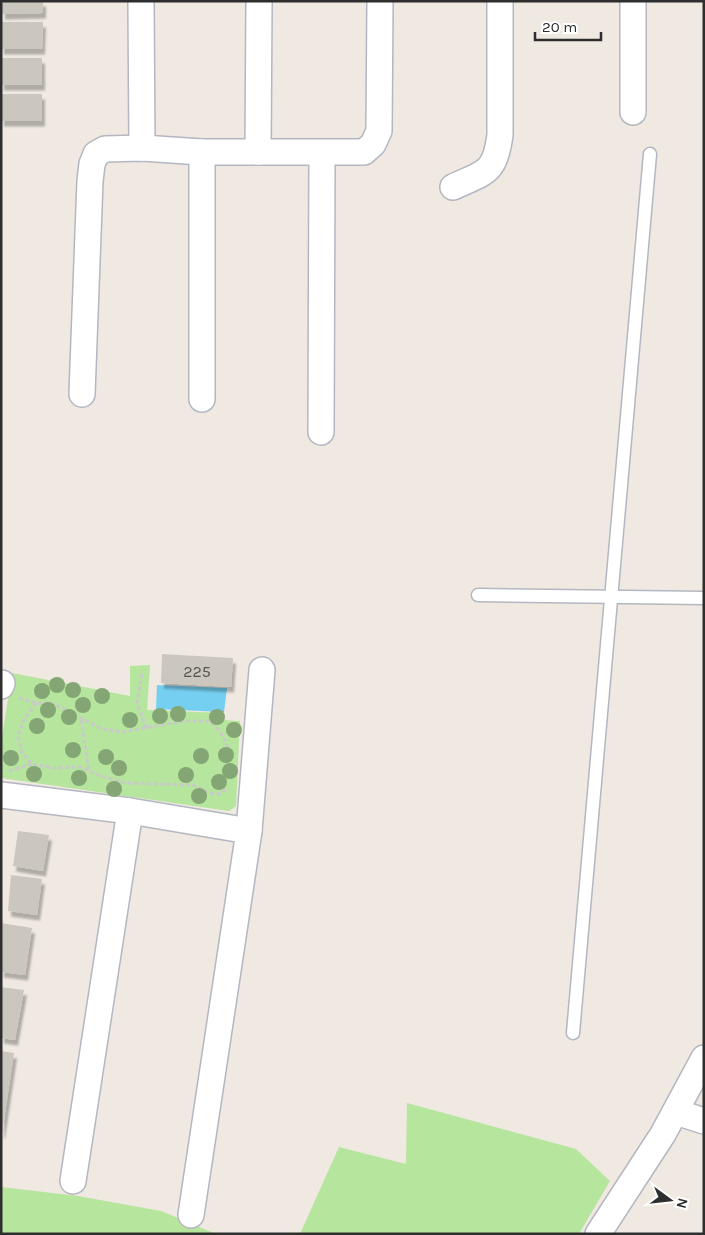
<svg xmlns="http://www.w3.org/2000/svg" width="705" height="1235" viewBox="0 0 705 1235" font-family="Karla,sans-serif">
	<defs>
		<filter id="shadow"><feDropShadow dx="3" dy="5.5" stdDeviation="1" flood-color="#0004"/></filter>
	</defs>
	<rect width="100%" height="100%" fill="#efe9e1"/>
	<!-- green -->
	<g fill="#b6e59e">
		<polygon points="150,665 147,710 223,713 222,720 240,721 236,806 229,811 1,778 1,744 12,673 130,696 130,666"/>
		<polygon points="407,1103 576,1149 610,1181 579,1234 300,1234 339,1147 406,1164"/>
		<polygon points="1,1187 78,1196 161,1211 216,1234 1,1234"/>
	</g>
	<!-- water -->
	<polygon fill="#75cff0" points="157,685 227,688 224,712 156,709"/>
	<!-- building -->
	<g fill="#cbc7bf" filter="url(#shadow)">
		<polygon points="2,1 43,1 43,13 2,14"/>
		<polygon points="1,22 43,22 42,49 1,49"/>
		<rect x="1" y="58" width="41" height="27"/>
		<rect x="1" y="94" width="41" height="27"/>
		<polygon points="162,654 233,658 231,687 161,683"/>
		<polygon points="18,831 49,835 43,871 13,866"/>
		<polygon points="11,875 42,879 37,915 8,911"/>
		<polygon points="1,923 32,928 25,975 1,972"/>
		<polygon points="1,987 24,990 15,1040 1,1038"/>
		<polygon points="1,1051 14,1053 2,1133 1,1133"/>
	</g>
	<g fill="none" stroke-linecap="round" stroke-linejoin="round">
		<!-- lane casing -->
		<g stroke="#b4b7c1" stroke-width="15">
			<g id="lane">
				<polyline points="478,595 704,598"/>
				<polyline points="573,1033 650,154"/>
			</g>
		</g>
		<!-- street casing -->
		<g stroke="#b4b7c1" stroke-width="28">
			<g id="street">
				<polyline points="141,1 142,148"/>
				<polyline points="633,112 633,1"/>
				<polyline points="202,152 202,399"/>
				<polyline points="258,152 259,1"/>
				<path d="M453 187C485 172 495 174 500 135V1"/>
				<polyline points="82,394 90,181 92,164 96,154 105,149 142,148 202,152 364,152 373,144 379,131 380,1"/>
				<polyline points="321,432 322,153"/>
				<polyline points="1,686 2,683"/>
				<polyline points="1,795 130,811 249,831"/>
				<polyline points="676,1112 704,1121"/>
				<polyline points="73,1181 130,811"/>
				<polyline points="191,1215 249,831 262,670"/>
				<polyline points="598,1234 663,1134 704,1058"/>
			</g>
		</g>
		<!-- path -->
		<g stroke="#c9c9c9" stroke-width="3" stroke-dasharray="4 2.5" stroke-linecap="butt">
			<polyline points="142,674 137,703 147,729"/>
			<path d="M19 698 36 703H52L102 729 122 732 184 721H210C221 731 228 743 230 757"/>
			<polyline points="36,703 23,721 18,736 22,753 32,764 54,768 80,767 98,775 126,783 193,785 210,793 220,794 228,788"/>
			<polyline points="81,720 89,771"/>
			<polyline points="9,771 32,764"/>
		</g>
		<!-- lane -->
		<use href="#lane" stroke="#fff" stroke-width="12"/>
		<!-- street -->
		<use href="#street" stroke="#fff" stroke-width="25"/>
	</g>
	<!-- trees -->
	<g fill="#84a574">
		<circle cx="57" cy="685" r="8"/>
		<circle cx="73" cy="690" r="8"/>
		<circle cx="42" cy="691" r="8"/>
		<circle cx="102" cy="696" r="8"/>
		<circle cx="83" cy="705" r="8"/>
		<circle cx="48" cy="710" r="8"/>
		<circle cx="178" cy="714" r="8"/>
		<circle cx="160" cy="716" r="8"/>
		<circle cx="69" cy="717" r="8"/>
		<circle cx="217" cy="717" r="8"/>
		<circle cx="130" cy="720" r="8"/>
		<circle cx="37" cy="726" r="8"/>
		<circle cx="234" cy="730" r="8"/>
		<circle cx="73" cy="750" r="8"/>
		<circle cx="226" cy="755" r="8"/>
		<circle cx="201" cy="756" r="8"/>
		<circle cx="106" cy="757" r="8"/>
		<circle cx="11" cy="758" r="8"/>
		<circle cx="119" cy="768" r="8"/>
		<circle cx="230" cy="771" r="8"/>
		<circle cx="34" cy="774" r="8"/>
		<circle cx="186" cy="775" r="8"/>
		<circle cx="79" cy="778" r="8"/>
		<circle cx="219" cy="782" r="8"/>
		<circle cx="114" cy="789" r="8"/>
		<circle cx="199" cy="796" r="8"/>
	</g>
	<g text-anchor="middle" stroke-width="4" stroke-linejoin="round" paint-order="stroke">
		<!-- number labels -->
		<g font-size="16" fill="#555452">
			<text x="197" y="677">225</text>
		</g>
	</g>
	<!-- border -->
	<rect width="705" height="1235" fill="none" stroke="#2e2e2e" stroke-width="5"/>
	<!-- north arrow -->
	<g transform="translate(670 1200) rotate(105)" stroke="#ffffff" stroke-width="4" paint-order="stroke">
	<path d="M0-4L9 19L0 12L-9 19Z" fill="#2e2e2e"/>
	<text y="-8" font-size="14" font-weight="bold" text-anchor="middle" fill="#2e2e2e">N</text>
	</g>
	<!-- scale -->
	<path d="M535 32v8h66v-8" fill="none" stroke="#2e2e2e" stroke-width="2.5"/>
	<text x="542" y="32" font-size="15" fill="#2e2e2e" stroke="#ffffff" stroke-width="4" paint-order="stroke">20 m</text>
</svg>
